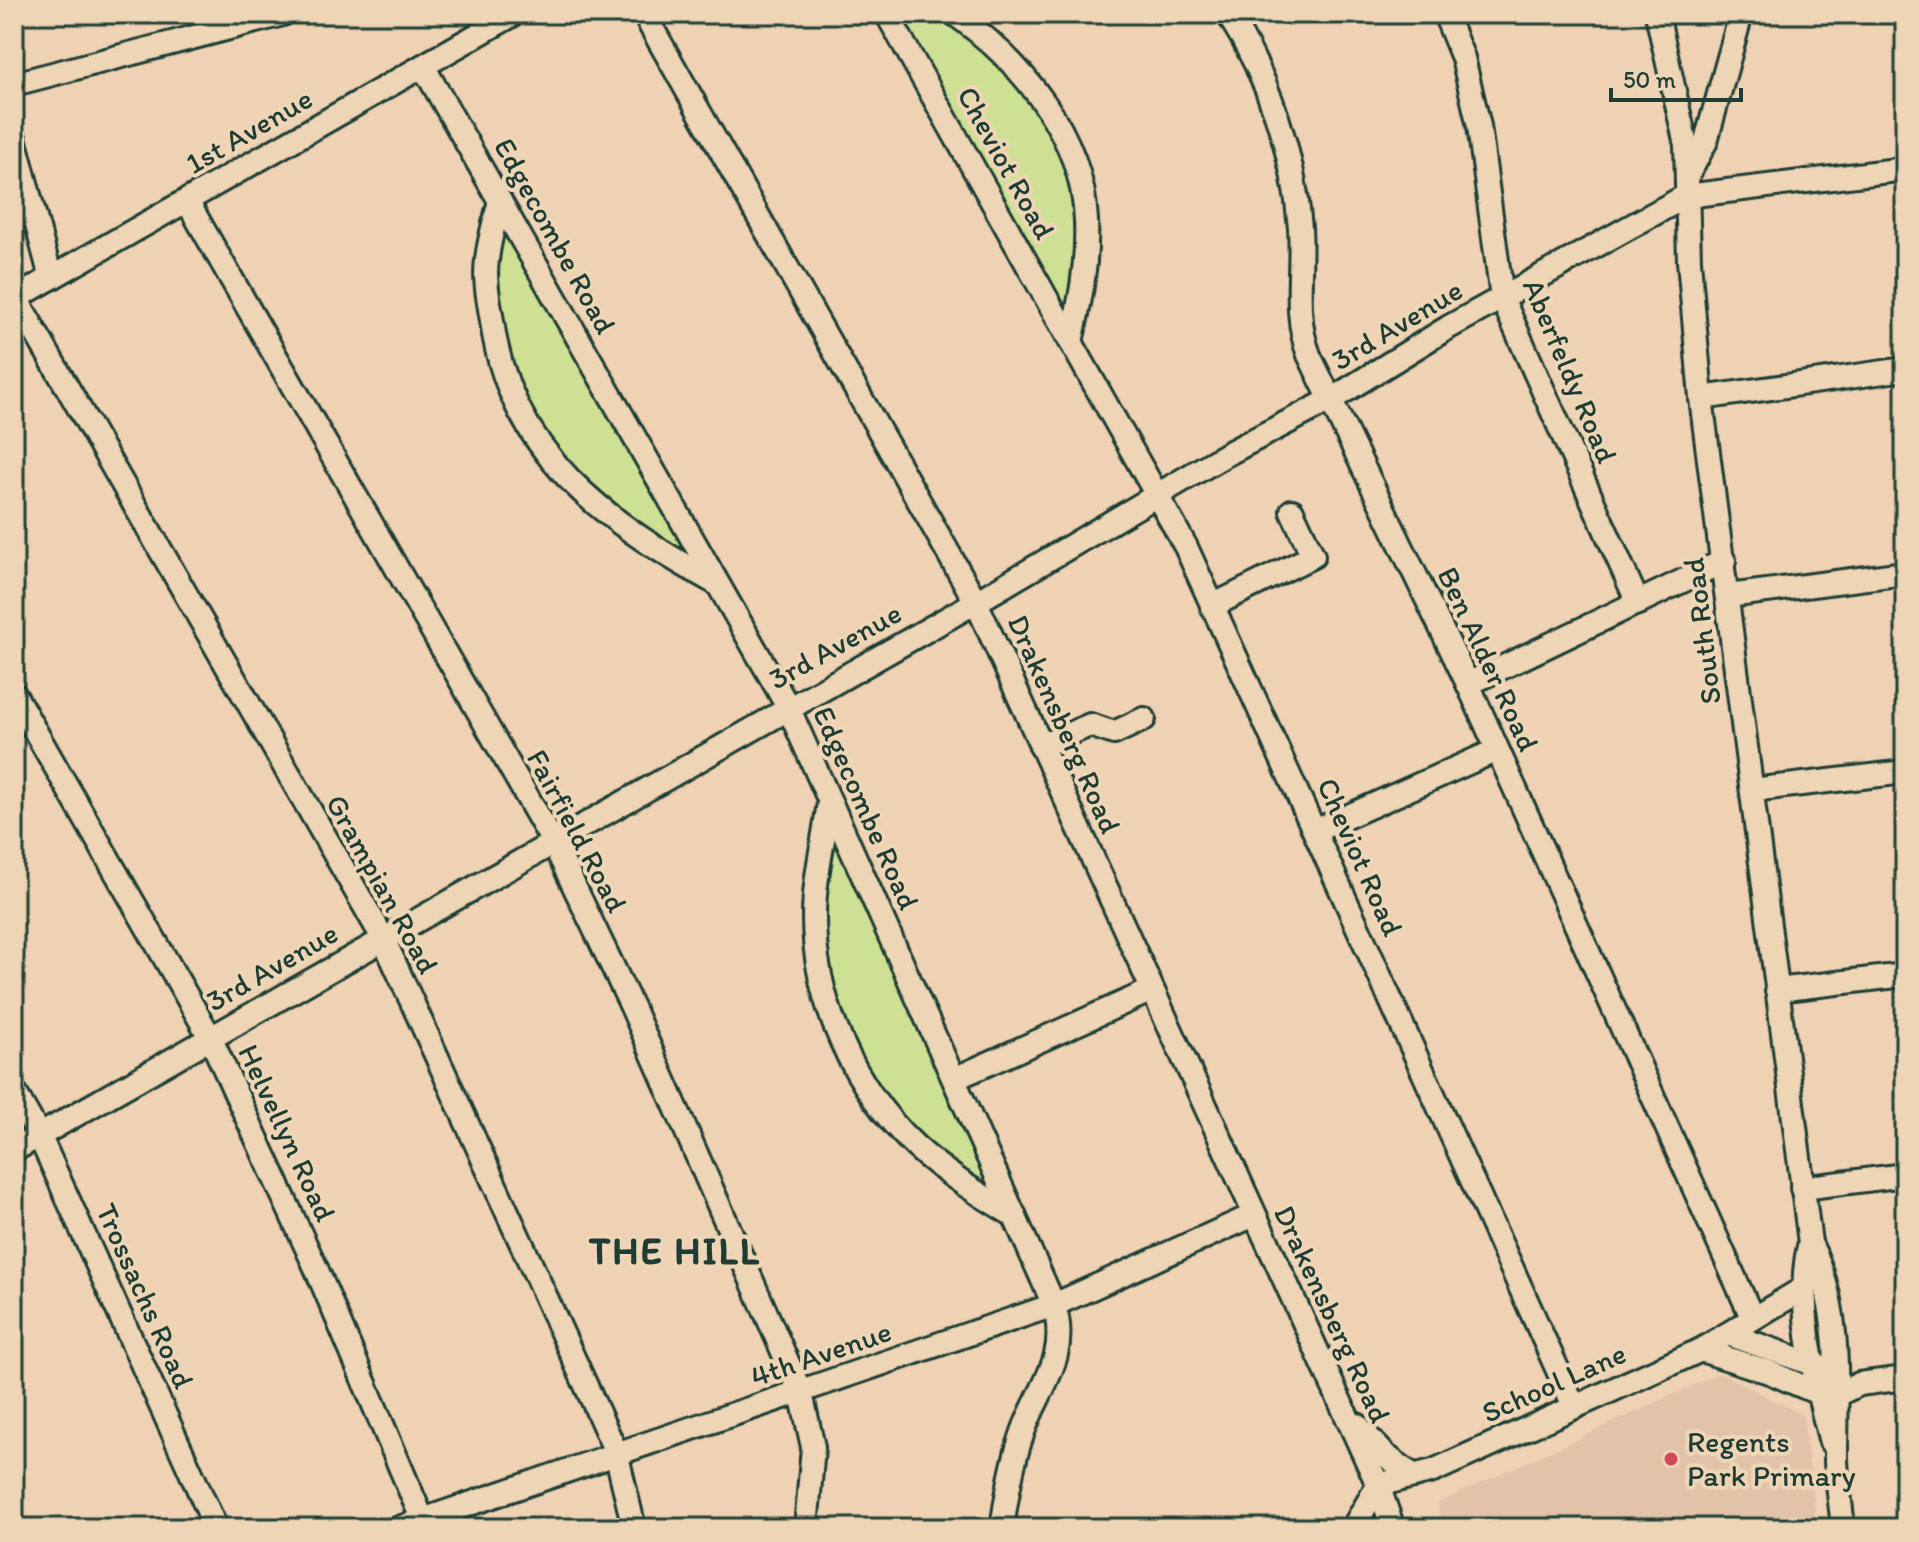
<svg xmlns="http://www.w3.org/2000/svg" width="1919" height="1542" viewBox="0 0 1919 1542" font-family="Itim,sans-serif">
	<rect width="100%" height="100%" fill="#efd1b3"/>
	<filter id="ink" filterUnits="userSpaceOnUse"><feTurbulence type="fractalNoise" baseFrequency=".0125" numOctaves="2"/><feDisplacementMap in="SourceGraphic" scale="16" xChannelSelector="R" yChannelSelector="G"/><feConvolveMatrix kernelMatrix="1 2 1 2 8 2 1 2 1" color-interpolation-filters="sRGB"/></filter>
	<g filter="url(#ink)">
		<!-- built -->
		<polygon fill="#e2c2a9" points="1720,1373 1803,1415 1817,1528 1441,1528 1438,1503"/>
		<!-- green -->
		<g fill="#cee094" stroke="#768e64" stroke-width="2">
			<polygon points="895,14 937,14 963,27 1040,99 1082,196 1070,323"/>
			<polygon points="503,226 694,554 677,553 648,536 551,449 526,407 503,344 493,268"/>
			<polygon points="835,842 994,1187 978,1184 951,1165 893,1111 842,1024 824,960 821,883"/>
		</g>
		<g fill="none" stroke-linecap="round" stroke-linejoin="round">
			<!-- minor casing -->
			<g stroke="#1f3d34" stroke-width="28">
				<g id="minor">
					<polyline points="644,14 976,602 1378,1485 1393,1528"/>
					<polyline points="887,14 1186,547 1574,1406"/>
					<path d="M955 14C1021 62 1082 133 1086 220 1088 262 1080 302 1071 342"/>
					<path d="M1228 14C1268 76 1294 154 1300 228 1303 272 1293 313 1309 355L1468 684 1752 1317"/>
					<polyline points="1445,14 1463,58 1479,126 1502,298 1638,603"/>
					<path d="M1657 14 1686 145 1689 261 1701 398 1810 1243C1843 1309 1836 1389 1836 1461 1837 1483 1841 1506 1843 1528"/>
					<path d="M423 66 788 707 1054 1305C1070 1357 1040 1385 1023 1432 1012 1463 1007 1495 1002 1528"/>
					<polyline points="14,84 283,14"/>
					<polyline points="14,138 51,278"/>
					<polyline points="1688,175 1706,141 1741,14"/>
					<polyline points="187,201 553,842 632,1007 801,1393 813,1447 806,1528"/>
					<path d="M500 201C495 220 489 240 487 260 484 280 489 302 492 321 509 454 607 523 716 583"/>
					<polyline points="16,298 383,938 616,1452 634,1528"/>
					<polyline points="14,299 514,14"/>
					<polyline points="1701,398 1905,369"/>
					<polyline points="1728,596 1905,573"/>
					<polyline points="1212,606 1313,556 1292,511"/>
					<polyline points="1468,684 1724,561"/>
					<polyline points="14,694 210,1037 316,1268 426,1528"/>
					<polyline points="1041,746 1090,725 1114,733 1144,719"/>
					<polyline points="1752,790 1905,772"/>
					<path d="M829 802C824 840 814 879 814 917 814 1002 854 1088 915 1146 944 1173 982 1196 1015 1216"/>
					<polyline points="1317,830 1497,750"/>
					<polyline points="1777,990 1905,975"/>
					<polyline points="954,1079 1152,990"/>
					<polyline points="14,1091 39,1135 216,1528"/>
					<polyline points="14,1150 976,602 1225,455 1332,399 1449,327 1686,196 1905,169"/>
					<polyline points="1802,1188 1905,1175"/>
					<path d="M1810 1243C1794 1297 1816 1388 1831 1442"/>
					<polyline points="1728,1334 1826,1369"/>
					<polyline points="1701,1350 1769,1372 1818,1393 1839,1394 1859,1384 1905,1378"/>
					<polyline points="1357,1425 1385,1455 1414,1476"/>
					<polyline points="1378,1485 1433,1471 1701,1350 1804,1288"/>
					<polyline points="399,1528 1054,1305 1254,1215"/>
					<polyline points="1353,1528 1378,1485"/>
				</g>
			</g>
			<!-- minor -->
			<use href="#minor" stroke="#edd5b5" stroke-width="22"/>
		</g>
	</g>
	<!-- markers -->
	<circle fill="#d1495b" stroke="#edd5b5" stroke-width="3" cx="1671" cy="1459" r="8"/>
	<g text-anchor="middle" stroke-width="8" stroke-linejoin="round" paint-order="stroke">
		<!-- street labels -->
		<g font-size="30" fill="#1f3d34" stroke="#edd5b5">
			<text transform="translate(249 131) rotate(-30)" y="10">1st Avenue</text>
			<text transform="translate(1006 163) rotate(61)" y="10">Cheviot Road</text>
			<text transform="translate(555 236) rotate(61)" y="10">Edgecombe Road</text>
			<text transform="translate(1397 325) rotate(-31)" y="10">3rd Avenue</text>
			<text transform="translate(1570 371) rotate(67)" y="10">Aberfeldy Road</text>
			<text transform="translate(1702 631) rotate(-97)" y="10">South Road</text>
			<text transform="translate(835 646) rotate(-29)" y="10">3rd Avenue</text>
			<text transform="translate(1488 659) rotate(65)" y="10">Ben Alder Road</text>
			<text transform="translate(1064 724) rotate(66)" y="10">Drakensberg Road</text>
			<text transform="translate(866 808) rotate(66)" y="10">Edgecombe Road</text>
			<text transform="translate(577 831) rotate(62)" y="10">Fairfield Road</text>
			<text transform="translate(1360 857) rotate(66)" y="10">Cheviot Road</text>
			<text transform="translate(382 884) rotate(61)" y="10">Grampian Road</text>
			<text transform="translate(272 967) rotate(-30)" y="10">3rd Avenue</text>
			<text transform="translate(287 1133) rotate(65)" y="10">Helvellyn Road</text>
			<text transform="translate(145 1296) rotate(66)" y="10">Trossachs Road</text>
			<text transform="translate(1332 1314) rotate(65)" y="10">Drakensberg Road</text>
			<text transform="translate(821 1354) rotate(-19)" y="10">4th Avenue</text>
			<text transform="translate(1554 1383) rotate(-24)" y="10">School Lane</text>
		</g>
		<!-- poi labels -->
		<g font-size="30" fill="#1f3d34" stroke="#edd5b5" text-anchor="start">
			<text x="1687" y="1452">Regents<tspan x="1687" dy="34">Park Primary</tspan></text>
		</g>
		<!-- district labels -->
		<g font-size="38" font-weight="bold" letter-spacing="2" fill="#1f3d34" stroke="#edd5b5">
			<text x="675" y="1264">THE HILL</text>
		</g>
	</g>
	<!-- margin -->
	<rect width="1919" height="1542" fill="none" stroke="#edd5b5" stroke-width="48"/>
	<rect x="24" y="24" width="1871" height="1494" fill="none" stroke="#1f3d34" stroke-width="3" filter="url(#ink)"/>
	<!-- scale -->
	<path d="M1611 88v12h130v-12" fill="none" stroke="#1f3d34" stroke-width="4"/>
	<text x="1623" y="88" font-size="24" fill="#1f3d34" stroke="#edd5b5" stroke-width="6" paint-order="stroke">50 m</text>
</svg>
